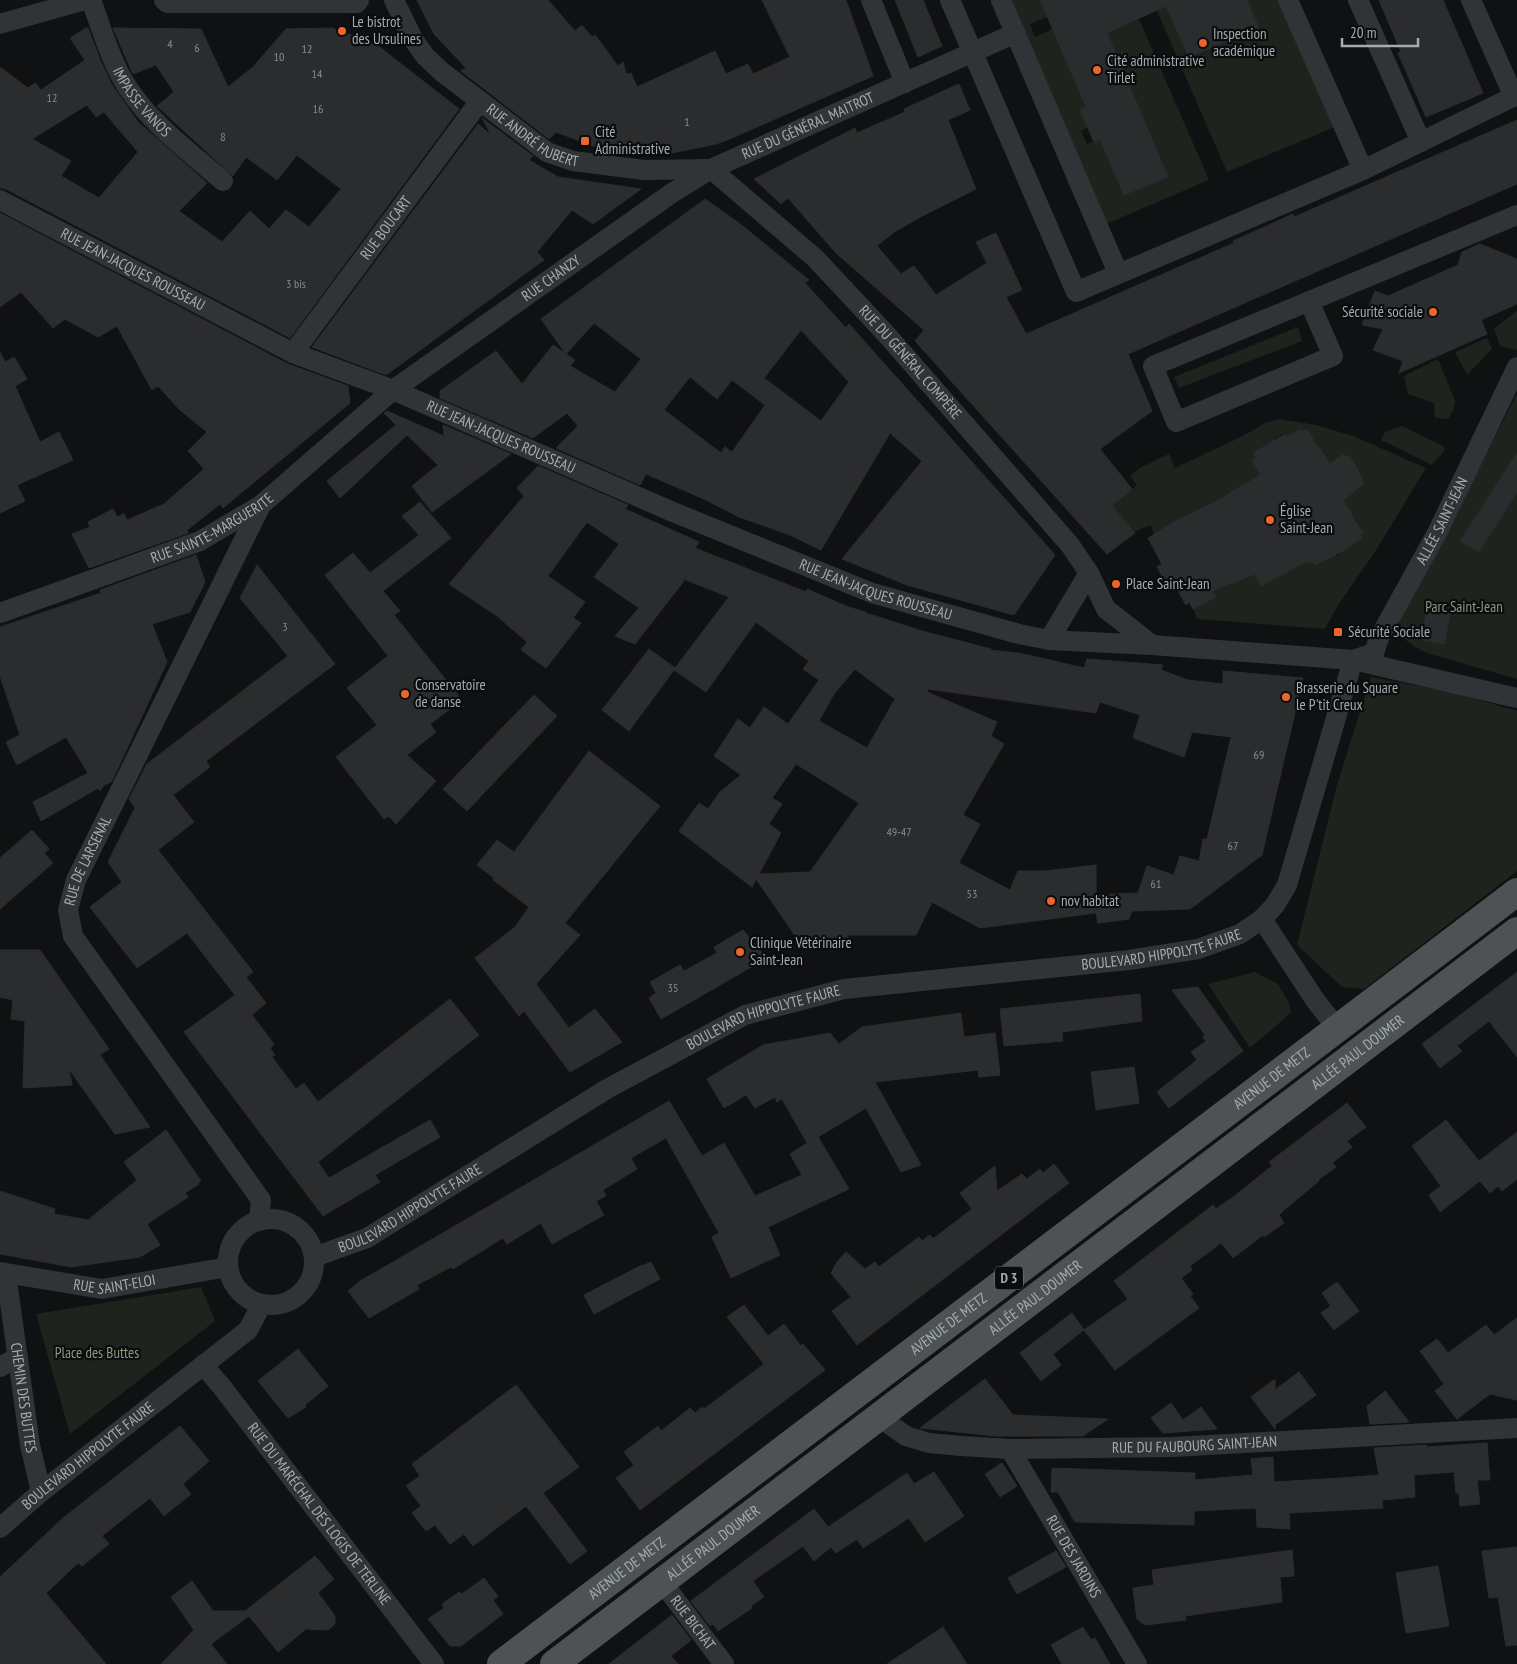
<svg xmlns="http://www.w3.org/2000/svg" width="1517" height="1664" viewBox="0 0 1517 1664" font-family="'PT Sans Narrow',sans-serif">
	<rect width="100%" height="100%" fill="#101112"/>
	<!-- green -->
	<g fill="#1e241d">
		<polygon points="1009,0 1040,0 1047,17 1030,24 1035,37 1053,29 1086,107 1080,110 1088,127 1081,131 1087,144 1100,139 1125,195 1168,177 1107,33 1139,19 1209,180 1106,224"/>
		<polygon points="1247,0 1288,0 1342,124 1227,172 1157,11 1166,6 1189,57 1259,28"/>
		<polygon points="1517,311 1517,350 1500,346 1494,328"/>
		<polygon points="1298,327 1302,341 1179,388 1174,377"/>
		<polygon points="1487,338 1492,349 1467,375 1455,352"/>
		<polygon points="1438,359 1455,401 1453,411 1448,419 1435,418 1434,403 1408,394 1404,376"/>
		<polygon points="1517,394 1517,679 1427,653 1415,647 1402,637 1399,621"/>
		<polygon points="1279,419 1316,425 1353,436 1426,468 1375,552 1338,605 1325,629 1197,619 1193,609 1215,597 1211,590 1230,584 1253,571 1261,586 1307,561 1308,564 1312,562 1315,565 1333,550 1337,556 1341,553 1338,547 1362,538 1360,535 1363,533 1348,515 1352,513 1337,496 1359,487 1361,485 1360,483 1364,482 1362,479 1359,481 1350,458 1349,456 1346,457 1323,470 1319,447 1312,451 1307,429 1301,432 1299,429 1297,430 1299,433 1288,439 1284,433 1274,439 1276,442 1253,453 1256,458 1252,460 1267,476 1227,494 1228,498 1218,504 1216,501 1214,502 1215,505 1203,508 1154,535 1151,525 1134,532 1112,506 1137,485 1130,476 1140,468 1169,454 1175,468 1243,436 1265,423"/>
		<polygon points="1402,426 1443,446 1445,450 1432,465 1381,440 1385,432"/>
		<polygon points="1371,677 1455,693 1517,711 1517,871 1364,989 1342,987 1297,945 1337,785"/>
		<polygon points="1255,972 1278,984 1289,1003 1291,1012 1276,1026 1250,1048 1208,984"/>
		<polygon points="201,1287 215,1321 70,1434 36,1314"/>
	</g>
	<!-- building -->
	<g fill="#2b2c2e" stroke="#2a2c2e" fill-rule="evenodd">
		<polygon points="417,0 548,0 575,31 582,25 592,37 595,35 618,66 623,62 626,74 631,73 637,87 715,51 726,74 748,64 753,74 790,57 762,0 846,0 873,76 732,138 716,144 672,153 642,149 643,152 628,150 630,156 617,155 556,132 549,139 461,71 466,68 434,34"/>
		<polygon points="895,0 923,0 942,46 918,57"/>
		<polygon points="1040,0 1247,0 1259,28 1189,57 1166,6 1107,33 1168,177 1124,195 1100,139 1094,142 1080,110 1086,107"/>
		<polygon points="1379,0 1443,0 1483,93 1426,117 1398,53 1401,52"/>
		<path d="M86 28H88L101 62 112 85 138 122 207 183 179 211 222 242 250 211 269 229 286 210 309 227 341 189 297 155 277 180 246 157 233 176 157 106 174 92 156 65 133 74 113 28 201 29 228 87 253 67 286 29 332 28 377 45 459 109 290 338 6 189 0 188V67L28 88 35 83 41 90 85 60 70 38ZM87 105 96 117 104 112 138 152 99 198 61 176 71 161 32 139Z"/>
		<polygon points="959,84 970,110 948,120 976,189 926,214 894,232 877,246 901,274 914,266 936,295 987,263 976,242 996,233 1022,290 1006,297 1026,334 1234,243 1233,241 1293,214 1294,217 1517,120 1517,184 1128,354 1152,411 1100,449 1132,489 1112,506 1135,533 1107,554 915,341 924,330 836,253 788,198 781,204 754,179 855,128 857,133 905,112 904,109"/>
		<polygon points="482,118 533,156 529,160 558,177 641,189 593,224 572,210 537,252 544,260 386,375 312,347 478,124 491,135"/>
		<path d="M705 199 739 223 809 280 805 283 846 328 849 324 1055 555 1014 615 907 585 842 559 922 461 890 433 821 550 790 535 739 517 704 499 646 474 640 485 556 448 578 426 567 413 533 438 440 398V391L496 351 522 384 553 345 566 354 541 319ZM594 323 641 359 615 392 570 366 575 360 566 354ZM801 330 849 382 821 421 764 378ZM690 377 717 399 732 380 765 405 732 452 725 447 721 453 664 410Z"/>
		<polygon points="0,213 288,364 348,386 350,403 223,508 220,504 187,530 188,533 89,568 72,534 90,527 88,522 113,509 117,517 124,514 127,520 164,504 204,469 188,451 207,432 180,410 158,386 152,390 117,326 98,337 65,319 53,328 21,292 0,307"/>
		<polygon points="1480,244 1517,259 1517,304 1481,320 1487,334 1399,373 1403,361 1373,350 1383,329 1362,325 1375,291 1388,296 1458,265 1462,252"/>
		<polygon points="0,352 5,362 14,357 27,379 15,386 40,442 59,432 73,460 17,485 25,501 0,513"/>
		<polygon points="387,411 444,436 443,425 511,454 432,512 412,486 438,465 407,435 340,498 327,481 396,425 384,413"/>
		<polygon points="1300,429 1301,432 1307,429 1318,448 1319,447 1330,464 1344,454 1346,457 1349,456 1355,464 1364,483 1343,501 1352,513 1350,514 1363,533 1360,535 1362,538 1343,551 1315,565 1312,562 1308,564 1307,561 1261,586 1255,574 1212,591 1216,597 1193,609 1189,602 1186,605 1173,582 1167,585 1157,567 1162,564 1148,538 1176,521 1227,496 1226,495 1261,475 1252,460 1256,458 1253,453 1285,434 1287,437"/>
		<polygon points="1517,453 1517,492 1479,552 1460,541"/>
		<path d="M538 466 628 505 625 509 699 542 695 548 806 592 807 589 848 607 866 612V613L922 631 991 649 990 650 1019 653 1084 668 1087 659 1163 665 1161 670 1188 680 1223 684V671L1303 678 1262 855 1190 909 1132 911 1147 866 1174 875 1180 856 1199 861 1203 839H1207L1231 737 1192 732 1184 757 1133 738 1140 715 1100 702 1096 713 928 689 927 692 997 722 991 736 1004 744 963 815 980 824 959 863 1010 890 1018 871H1045L1096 865V895L1138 893 1129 919 1098 923 1096 913 980 928 932 902 916 935H847L849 942 805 950 756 879 752 887 679 831 699 803 708 809 720 792 741 775 714 756 738 719 750 728 764 707 788 724 819 680 803 669 809 661 756 622 706 692 674 670 629 731 602 710 649 649 675 668 729 597 681 578 684 581 635 644 615 636 639 608 594 577 619 544 587 522 548 576 585 602 573 618 581 623 546 668 521 650 527 642 497 616 449 584 524 496 517 488ZM855 669 895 699 867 748 819 721 834 694ZM796 764 859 803 810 872 759 874 781 833 769 824 782 804 772 798Z"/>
		<polygon points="420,502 451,538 383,591 400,611 394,615 462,700 430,724 436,732 407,755 436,781 396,824 389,816 384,819 336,757 377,725 347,688 388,656 325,575 353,553 370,573 419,535 402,516"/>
		<polygon points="196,555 205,582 190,612 152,624 167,662 112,781 103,786 100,791 98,788 41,821 33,802 88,773 66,737 17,765 6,742 20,735 0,676 0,627 101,593 100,590"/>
		<polygon points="257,565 335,664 206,761 210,767 173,795 194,822 158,850 253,972 246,977 266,1003 252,1015 274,1044 270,1048 275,1055 272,1057 296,1089 304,1083 318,1102 450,999 479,1035 318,1162 329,1178 430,1120 440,1137 375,1175 380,1182 323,1216 184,1032 235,995 187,933 137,968 90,907 122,882 108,862 135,808 129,799 147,764 288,656 240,598"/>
		<polygon points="1427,609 1450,614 1444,644 1422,640"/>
		<polygon points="534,695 557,716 467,811 443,789"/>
		<polygon points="589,751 660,806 565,923 580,935 536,984 569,1028 595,1009 622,1042 570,1072 524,1011 519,1016 475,958 515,927 529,907 493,880 494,878 477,865 497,840 514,852"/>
		<polygon points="32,830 49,849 44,853 53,863 0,909 0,858"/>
		<polygon points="743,930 767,958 661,1019 649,998 656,993 650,982 680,965 684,971 717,953 714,947"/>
		<polygon points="0,950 40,950 109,1049 100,1055 150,1127 115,1134 69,1069 72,1085 23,1088 25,1021 11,1019 13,1000 0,997"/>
		<polygon points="1517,972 1517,1057 1489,1021 1457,1046 1462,1051 1440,1068 1422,1044"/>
		<polygon points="1198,987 1243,1051 1169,1108 1157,1092 1197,1060 1191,1052 1206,1041 1203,1037 1205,1035 1172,990"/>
		<polygon points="1140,994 1142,1021 1062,1032 1063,1041 1004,1046 1000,1009"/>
		<polygon points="961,1013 964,1037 995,1033 1000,1075 979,1077 978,1070 875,1082 921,1165 901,1172 866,1108 818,1137 849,1189 768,1227 780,1255 731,1278 712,1237 719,1233 666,1138 631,1158 637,1169 603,1190 606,1196 596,1201 604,1215 552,1244 541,1223 507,1244 503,1238 453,1269 451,1267 417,1285 419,1289 369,1318 348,1291 360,1281 393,1262 669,1101 702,1156 724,1143 755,1196 802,1175 790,1154 807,1143 782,1099 777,1102 775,1097 755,1108 746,1095 724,1108 707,1079 763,1045 830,1033 839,1044 862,1027"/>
		<polygon points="1134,1067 1139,1103 1096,1110 1091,1072"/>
		<polygon points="1347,1103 1366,1127 1347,1141 1352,1147 1332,1163 1336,1167 1318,1180 1319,1181 1284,1210 1279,1215 1284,1223 1264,1237 1263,1235 1233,1258 1221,1243 1190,1266 1192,1270 1181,1278 1193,1294 1190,1296 1199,1308 1115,1370 1084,1330 1128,1299 1114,1281 1213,1205 1216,1209 1233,1197 1272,1166 1269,1162"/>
		<polygon points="1446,1120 1479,1161 1517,1132 1517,1179 1502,1191 1498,1186 1490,1193 1480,1181 1440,1212 1429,1195 1441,1186 1412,1146"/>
		<polygon points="166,1130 201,1181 198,1183 199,1184 185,1193 188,1197 147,1224 160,1245 140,1257 71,1267 0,1254 0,1191 55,1209 54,1214 88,1220 137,1180 124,1162"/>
		<polygon points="1054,1164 1069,1183 857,1345 832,1311 851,1297 831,1273 837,1262 846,1252 865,1269 875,1262 879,1267 919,1237 922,1241 930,1235 933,1239 972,1209 960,1193 995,1166 997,1191 1022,1174 1027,1179 1040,1169 1043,1173"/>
		<polygon points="651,1262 660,1279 594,1314 584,1295 642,1265 642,1266"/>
		<polygon points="1337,1282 1359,1311 1334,1330 1321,1313 1331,1306 1322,1293"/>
		<polygon points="744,1305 768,1336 784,1324 801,1346 803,1344 825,1370 640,1510 616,1478 634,1465 624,1452 658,1426 661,1431 690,1408 695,1413 702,1407 704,1409 764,1364 727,1317"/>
		<polygon points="1072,1313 1084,1330 1053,1354 1061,1365 1041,1381 1020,1353"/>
		<polygon points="1517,1318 1517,1400 1490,1394 1457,1419 1435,1391 1444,1384 1420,1351 1437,1339 1448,1353 1486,1325 1494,1335"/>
		<polygon points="298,1349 328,1386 305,1405 306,1407 288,1418 258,1381"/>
		<polygon points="1299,1372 1316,1395 1275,1425 1275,1429 1251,1397 1275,1379 1275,1390"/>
		<polygon points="985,1379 1013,1415 1108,1419 1083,1436 996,1436 920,1428"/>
		<polygon points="516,1385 579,1467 543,1493 587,1551 570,1564 526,1506 473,1546 464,1534 450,1544 435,1525 426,1531 412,1513 421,1506 406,1486 420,1476 412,1464"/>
		<polygon points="1385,1391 1409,1422 1370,1424 1367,1406"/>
		<polygon points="1171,1403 1183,1420 1201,1407 1217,1429 1163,1433 1151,1418"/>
		<polygon points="180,1426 209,1461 183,1484 191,1494 164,1516 150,1498 102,1536 109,1544 82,1566 78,1563 46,1593 106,1664 0,1664 0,1577 63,1518"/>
		<polygon points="1487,1443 1490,1480 1477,1480 1480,1504 1460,1506 1459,1493 1456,1493 1454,1472 1414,1475 1415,1497 1382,1500 1383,1508 1289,1513 1290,1529 1257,1527 1256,1508 1194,1511 1194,1525 1075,1522 1058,1492 1051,1492 1052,1468 1195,1473 1195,1480 1253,1475 1251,1459 1273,1457 1274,1482 1341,1478 1379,1475 1374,1448 1426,1445 1427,1447"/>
		<polygon points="1002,1463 1017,1486 1000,1497 985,1474"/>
		<polygon points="934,1472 964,1516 925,1542 909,1518 863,1548 857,1539 836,1553 831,1547 814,1561 803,1546 753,1581 764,1597 751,1606 752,1608 718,1631 713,1624 710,1626 691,1601 814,1509 828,1527 907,1473 914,1484"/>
		<polygon points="1517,1547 1517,1645 1506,1646 1498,1597 1489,1598 1482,1551"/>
		<polygon points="1292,1550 1294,1576 1280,1577 1282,1602 1185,1616 1186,1620 1145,1625 1137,1619 1133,1588 1154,1585 1152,1570"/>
		<polygon points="1056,1551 1066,1567 1017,1594 1008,1578"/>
		<polygon points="315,1556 334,1579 318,1593 335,1616 335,1624 328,1630 306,1629 278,1652 249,1616 211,1644 227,1664 161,1664 194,1630 171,1597 192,1581 213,1611 245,1611"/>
		<polygon points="1438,1566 1449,1626 1406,1633 1396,1573"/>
		<polygon points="484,1578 498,1596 493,1600 503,1614 461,1646 450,1646 428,1619 444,1608 442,1604 459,1592 462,1594"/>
		<polygon points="672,1615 691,1640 671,1656 678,1664 609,1664"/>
		<polygon points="943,1627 967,1664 887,1664"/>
		<polygon points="1083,1627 1091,1640 1095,1638 1110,1664 1062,1664 1051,1645"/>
	</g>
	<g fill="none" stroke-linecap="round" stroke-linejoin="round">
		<!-- minor -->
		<g stroke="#313437" stroke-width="20">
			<path id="s1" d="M91 0C101 27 112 65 128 88 152 125 191 153 223 181"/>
			<polyline points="164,0 167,3 357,3 359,0"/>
			<path id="s2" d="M394 0 413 39 425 56 442 72 547 152 573 161 644 170 711 169"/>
			<polyline points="871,0 905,83"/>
			<polyline points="950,0 1076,292 1363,170 1517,95"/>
			<polyline points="1001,0 1118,273"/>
			<polyline points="1288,0 1363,170"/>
			<polyline points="1358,0 1421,142"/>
			<polyline points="1471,0 1514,97"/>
			<polyline points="0,24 85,0"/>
			<path id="s3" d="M711 169 815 258 887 335 1070 545 1089 573 1106 609 1152 645"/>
			<path id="s4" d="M0 200 293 353 393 390 673 512 872 593 1019 634 1049 640 1152 645 1353 660 1517 698"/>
			<polyline points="1309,301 1333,356 1176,422 1153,366 1517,215"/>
			<path id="s5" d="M293 353 480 101"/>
			<path id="s6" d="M0 613 200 541 261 505 393 390 672 193 711 169 1016 33"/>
			<polyline points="1049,640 1089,573"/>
			<path id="s7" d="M1353 660 1374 653 1379 638 1438 531 1517 367"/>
			<polyline points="1337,1028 1315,1000 1262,919 1275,905 1287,885 1353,660"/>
			<circle cx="271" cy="1262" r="43"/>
			<path id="s8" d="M259 1221 261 1200 73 936 68 910 76 880 261 505"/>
			<path id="s9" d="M314 1257 367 1238 607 1089 745 1015 844 989 1129 960 1198 949 1240 934 1262 919"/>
			<path id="s10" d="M0 1272 102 1289 228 1267"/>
			<path id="s11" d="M6 1274 30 1445 41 1492"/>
			<path id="s12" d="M203 1365 222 1387 434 1664"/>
			<polyline points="0,1367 18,1357"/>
			<path id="s13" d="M881 1416 889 1424 906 1436 929 1443 961 1446 1010 1449 1173 1447 1517 1428"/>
			<path id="s14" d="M1010 1449 1137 1664"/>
			<path id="s15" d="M0 1528 41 1492 248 1330 262 1304"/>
			<path id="s16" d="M662 1582 724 1664"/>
		</g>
		<!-- primary -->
		<g stroke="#4e5255" stroke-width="28">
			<path id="s17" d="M501 1664 1517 892"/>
			<path id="s18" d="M554 1664 1517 931"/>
		</g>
	</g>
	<!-- markers -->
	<g fill="#ec642e" stroke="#0b0c0d" stroke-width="2">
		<circle cx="342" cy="31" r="5"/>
		<circle cx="1203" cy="43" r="5"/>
		<circle cx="1097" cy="70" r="5"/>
		<rect x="580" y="136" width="10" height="10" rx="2.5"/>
		<circle cx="1433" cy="312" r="5"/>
		<circle cx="1270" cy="520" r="5"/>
		<circle cx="1116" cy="584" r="5"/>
		<rect x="1333" y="627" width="10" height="10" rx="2.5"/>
		<circle cx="405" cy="694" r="5"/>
		<circle cx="1286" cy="697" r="5"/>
		<circle cx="1051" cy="901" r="5"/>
		<circle cx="740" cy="952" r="5"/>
	</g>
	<g text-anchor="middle" stroke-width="4.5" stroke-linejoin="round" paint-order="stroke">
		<!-- number labels -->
		<g font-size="12" fill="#848d91">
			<text x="170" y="48">4</text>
			<text x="197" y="52">6</text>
			<text x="307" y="53">12</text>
			<text x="279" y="61">10</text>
			<text x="317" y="78">14</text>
			<text x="52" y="102">12</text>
			<text x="318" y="113">16</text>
			<text x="687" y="126">1</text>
			<text x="223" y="141">8</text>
			<text x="296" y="288">3 bis</text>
			<text x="285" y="631">3</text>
			<text x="1259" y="759">69</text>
			<text x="899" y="836">49-47</text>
			<text x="1233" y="850">67</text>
			<text x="1156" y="888">61</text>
			<text x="972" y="898">53</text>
			<text x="673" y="992">35</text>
		</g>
		<!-- shield labels -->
		<rect fill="#0b0c0d" stroke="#757d80" stroke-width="1" x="995" y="1266.5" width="28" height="23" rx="4"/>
		<g font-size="14" font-weight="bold" fill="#a2adb2">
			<text x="1009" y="1283">D 3</text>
		</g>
		<!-- poi labels -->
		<g font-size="15" fill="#a2adb2" stroke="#0b0c0d" text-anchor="start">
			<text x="352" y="27">Le bistrot<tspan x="352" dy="17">des Ursulines</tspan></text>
			<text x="1213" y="39">Inspection<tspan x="1213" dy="17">académique</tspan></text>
			<text x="1107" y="66">Cité administrative<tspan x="1107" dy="17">Tirlet</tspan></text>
			<text x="595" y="137">Cité<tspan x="595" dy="17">Administrative</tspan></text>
			<text x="1423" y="317" text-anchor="end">Sécurité sociale</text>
			<text x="1280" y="516">Église<tspan x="1280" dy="17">Saint-Jean</tspan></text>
			<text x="1126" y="589">Place Saint-Jean</text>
			<text x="1348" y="637">Sécurité Sociale</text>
			<text x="415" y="690">Conservatoire<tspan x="415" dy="17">de danse</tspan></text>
			<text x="1296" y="693">Brasserie du Square<tspan x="1296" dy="17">le P'tit Creux</tspan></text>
			<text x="1061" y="906">nov habitat</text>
			<text x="750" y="948">Clinique Vétérinaire<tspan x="750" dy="17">Saint-Jean</tspan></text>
		</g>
		<!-- street labels -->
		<g font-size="15" fill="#a2adb2" stroke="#0b0c0d">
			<text dy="5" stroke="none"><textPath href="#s1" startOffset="115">IMPASSE VANOS</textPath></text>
			<text dy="5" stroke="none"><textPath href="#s6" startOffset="952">RUE DU GÉNÉRAL MAITROT</textPath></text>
			<text dy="5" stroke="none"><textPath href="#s2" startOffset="199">RUE ANDRÉ HUBERT</textPath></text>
			<text dy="5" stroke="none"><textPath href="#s5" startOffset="156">RUE BOUCART</textPath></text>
			<text dy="5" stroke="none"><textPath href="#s4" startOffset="150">RUE JEAN-JACQUES ROUSSEAU</textPath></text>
			<text dy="5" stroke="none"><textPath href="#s6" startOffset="652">RUE CHANZY</textPath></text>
			<text dy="5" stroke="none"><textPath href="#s3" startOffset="278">RUE DU GÉNÉRAL COMPÈRE</textPath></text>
			<text dy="5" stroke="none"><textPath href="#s4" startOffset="555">RUE JEAN-JACQUES ROUSSEAU</textPath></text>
			<text dy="5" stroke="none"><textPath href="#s7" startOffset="171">ALLÉE SAINT-JEAN</textPath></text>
			<text dy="5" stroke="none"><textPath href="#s6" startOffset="229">RUE SAINTE-MARGUERITE</textPath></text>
			<text dy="5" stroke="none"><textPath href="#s4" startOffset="960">RUE JEAN-JACQUES ROUSSEAU</textPath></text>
			<text dy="5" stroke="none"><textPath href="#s8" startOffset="425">RUE DE L'ARSENAL</textPath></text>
			<text dy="5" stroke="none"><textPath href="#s9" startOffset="918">BOULEVARD HIPPOLYTE FAURE</textPath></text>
			<text dy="5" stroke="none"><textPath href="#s9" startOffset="512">BOULEVARD HIPPOLYTE FAURE</textPath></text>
			<text dy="5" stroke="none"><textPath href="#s18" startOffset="1010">ALLÉE PAUL DOUMER</textPath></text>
			<text dy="5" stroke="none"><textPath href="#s17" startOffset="968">AVENUE DE METZ</textPath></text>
			<text dy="5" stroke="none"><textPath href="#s9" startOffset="108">BOULEVARD HIPPOLYTE FAURE</textPath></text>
			<text dy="5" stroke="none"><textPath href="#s10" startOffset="116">RUE SAINT-ELOI</textPath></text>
			<text dy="5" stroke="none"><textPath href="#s18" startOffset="605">ALLÉE PAUL DOUMER</textPath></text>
			<text dy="5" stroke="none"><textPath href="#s17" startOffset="562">AVENUE DE METZ</textPath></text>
			<text dy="5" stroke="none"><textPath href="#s11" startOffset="125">CHEMIN DES BUTTES</textPath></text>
			<text dy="5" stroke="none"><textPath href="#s13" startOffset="322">RUE DU FAUBOURG SAINT-JEAN</textPath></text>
			<text dy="5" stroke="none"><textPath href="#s15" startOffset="114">BOULEVARD HIPPOLYTE FAURE</textPath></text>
			<text dy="5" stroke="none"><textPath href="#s12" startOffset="189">RUE DU MARÉCHAL DES LOGIS DE TERLINE</textPath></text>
			<text dy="5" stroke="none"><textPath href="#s18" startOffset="200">ALLÉE PAUL DOUMER</textPath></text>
			<text dy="5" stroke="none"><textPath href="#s14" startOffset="125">RUE DES JARDINS</textPath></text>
			<text dy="5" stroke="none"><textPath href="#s17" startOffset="158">AVENUE DE METZ</textPath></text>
			<text dy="5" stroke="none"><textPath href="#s16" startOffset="51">RUE BICHAT</textPath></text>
		</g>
		<!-- park labels -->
		<g font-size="15" fill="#849d79" stroke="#0b0c0d">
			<text x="1464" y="612">Parc Saint-Jean</text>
			<text x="97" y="1358">Place des Buttes</text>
		</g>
	</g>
	<!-- scale -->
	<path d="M1342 38v8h76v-8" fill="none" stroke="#a2adb2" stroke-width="2.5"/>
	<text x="1350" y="38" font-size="15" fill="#a2adb2" stroke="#0b0c0d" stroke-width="4" paint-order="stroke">20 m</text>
</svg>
